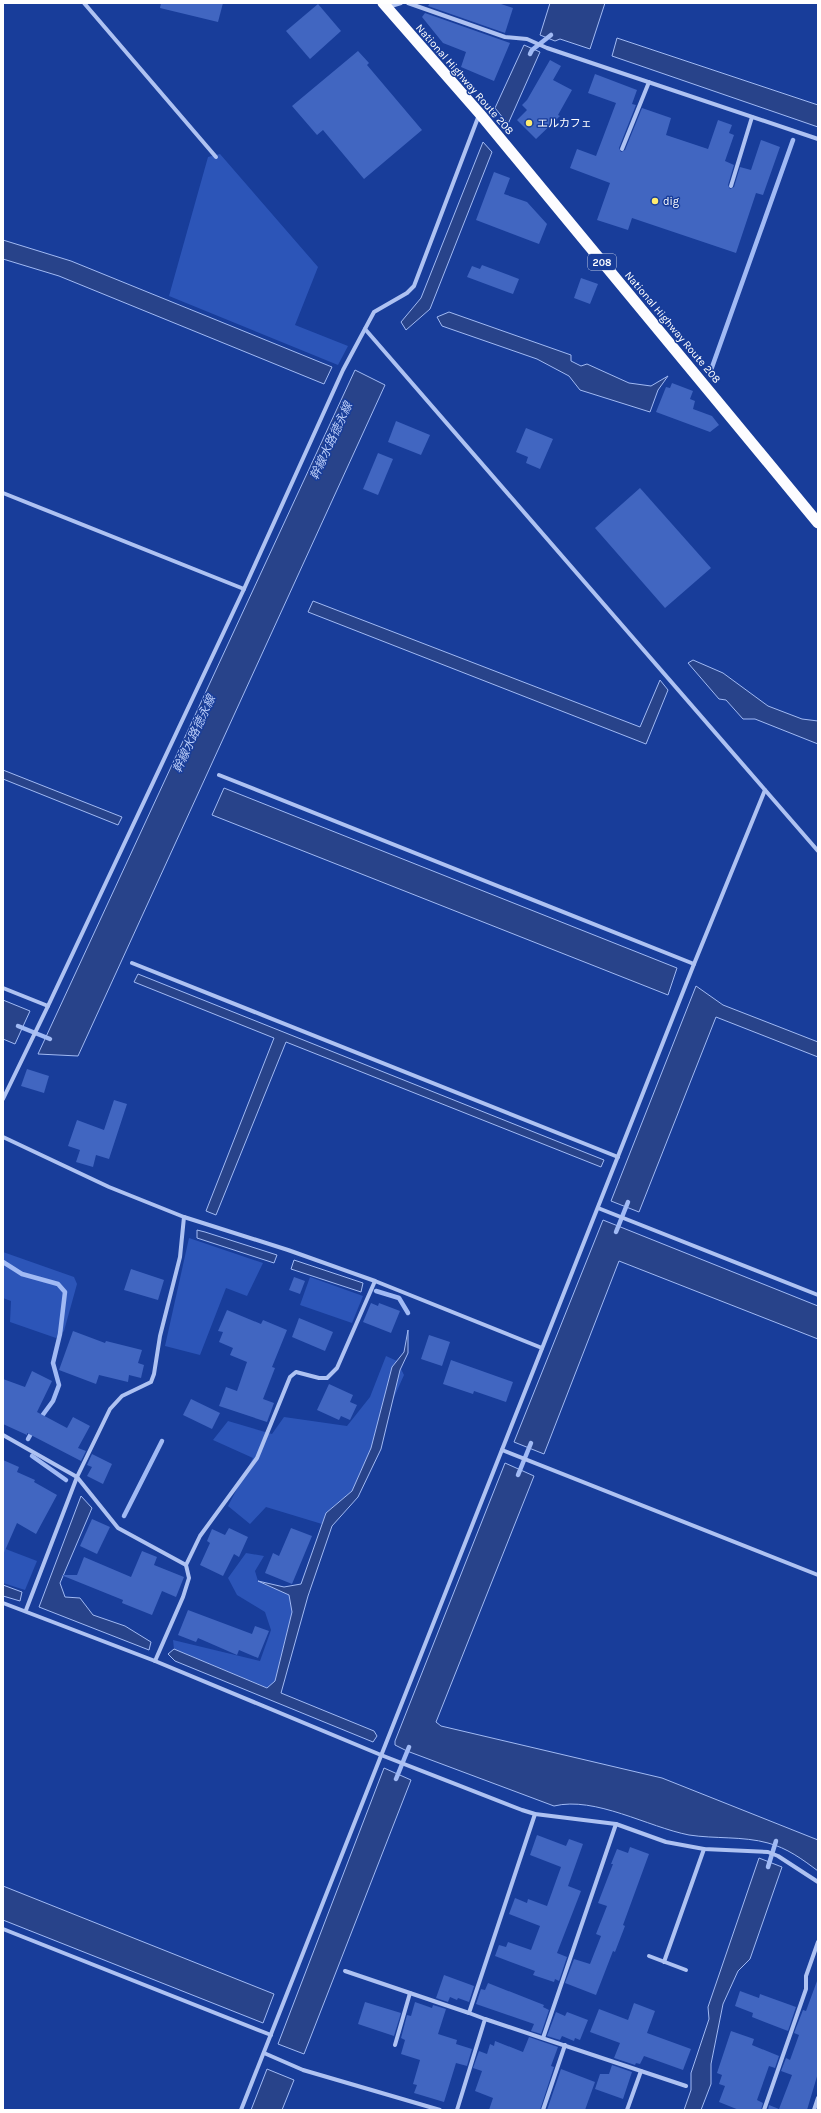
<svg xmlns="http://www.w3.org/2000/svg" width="821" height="2113" viewBox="0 0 821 2113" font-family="Karla,'Noto Sans JP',sans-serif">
	<rect width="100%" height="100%" fill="#183d9a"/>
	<!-- green -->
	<g fill="#2c55b8">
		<polygon points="220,154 318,267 295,325 348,346 338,365 169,296 208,157"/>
		<polygon points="189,1238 263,1263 247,1296 226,1288 200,1355 165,1346"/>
		<polygon points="3,1252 74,1277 77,1284 64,1331 56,1338 10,1322 11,1301 3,1298"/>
		<polygon points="310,1277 363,1296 352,1323 300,1305"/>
		<polygon points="386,1356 397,1361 404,1375 352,1491 326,1513 322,1524 266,1507 250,1524 228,1506 253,1458 213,1440 228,1421 272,1434 284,1417 347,1426 370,1397"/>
		<polygon points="3,1548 37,1561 25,1590 3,1583"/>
		<polygon points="246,1553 264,1556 255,1571 258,1581 289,1595 292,1612 275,1681 268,1688 174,1649 173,1640 260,1661 271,1630 265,1612 237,1595 228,1578"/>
	</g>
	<!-- water -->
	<g fill="#28438a" stroke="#a1baf4">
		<polygon points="550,3 605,3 590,49 560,39 555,41 540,35"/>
		<polygon points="617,38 818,105 818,127 612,56"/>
		<polygon points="524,45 540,52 508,124 495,108"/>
		<polygon points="483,142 492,152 430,309 406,330 401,322 421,298"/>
		<polygon points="3,240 71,261 332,367 324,384 59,276 3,259"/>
		<polygon points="449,312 571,355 571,361 581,366 587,364 629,383 651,386 668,376 658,390 650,412 580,390 569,376 537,359 442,326 437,317"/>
		<polygon points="355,370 385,385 78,1056 38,1054"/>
		<polygon points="313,601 640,727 660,680 668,690 646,744 308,612"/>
		<polygon points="693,660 723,673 768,706 802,719 818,721 818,744 755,719 743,719 726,700 719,699 688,663"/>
		<polygon points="3,770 122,817 118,825 3,779"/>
		<polygon points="224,788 677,968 668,995 212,815"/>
		<polygon points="138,974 604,1160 601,1167 286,1042 216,1215 206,1211 274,1038 134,982"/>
		<polygon points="696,986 723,1005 818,1042 818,1057 716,1017 639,1212 611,1201"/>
		<polygon points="3,1000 30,1011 15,1044 3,1039"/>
		<polygon points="603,1220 818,1306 818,1339 619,1261 544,1454 514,1442"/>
		<polygon points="197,1230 205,1232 277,1255 274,1263 197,1238"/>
		<polygon points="294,1260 363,1283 361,1292 291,1269"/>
		<polygon points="408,1330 408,1353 400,1370 381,1449 358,1497 332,1526 308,1596 281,1693 374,1731 377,1736 373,1742 175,1661 168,1654 174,1649 267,1688 275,1681 292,1612 289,1595 258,1581 284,1587 301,1584 326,1513 352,1491 371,1448 392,1367 404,1352"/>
		<path d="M505 1463 534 1476 436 1722 441 1726 662 1778 818 1840V1871C802 1859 787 1848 768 1843 743 1836 715 1839 689 1835 648 1827 595 1796 554 1806L407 1751 395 1745V1741Z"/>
		<polygon points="81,1496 92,1508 60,1583 65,1597 80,1598 93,1615 125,1626 151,1642 149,1650 39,1607"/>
		<polygon points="3,1585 22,1592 20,1601 3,1596"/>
		<polygon points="384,1768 411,1780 304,2054 278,2044"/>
		<polygon points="759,1858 782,1867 750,1959 738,1971 723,2004 711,2064 711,2084 701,2110 684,2110 691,2090 691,2073 709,2019 708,2007"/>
		<polygon points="3,1886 274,1994 263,2023 3,1920"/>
		<polygon points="267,2069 294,2080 282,2110 251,2110"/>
	</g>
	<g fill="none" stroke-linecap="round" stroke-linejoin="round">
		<!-- stream -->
		<g stroke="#a1baf4" stroke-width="4.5">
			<polyline points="530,54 532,50 551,35"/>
			<polyline points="711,370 793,140"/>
			<polyline points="18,1026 50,1039"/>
			<polyline points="616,1232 628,1202"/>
			<polyline points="3,1262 22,1274 58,1284 65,1292 60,1334 53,1363 59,1385 53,1401 39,1420"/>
			<polyline points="376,1291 399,1298 408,1313"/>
			<polyline points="28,1439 33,1430"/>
			<polyline points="32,1456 66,1480"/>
			<polyline points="518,1475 531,1443"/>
			<polyline points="124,1516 162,1441"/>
			<polyline points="396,1779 409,1747"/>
			<polyline points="768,1867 776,1841"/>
		</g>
	</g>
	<!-- building -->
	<g fill="#4166c1">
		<polygon points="161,3 223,3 218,22 160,8"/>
		<polygon points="430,3 498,3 513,8 505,33 428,6"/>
		<polygon points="318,4 341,31 310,59 286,31"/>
		<polygon points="425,13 510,43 494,81 461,67 466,52 443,43 422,17"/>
		<polygon points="358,51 369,63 367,65 422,130 364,179 323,130 317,135 292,106"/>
		<polygon points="550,60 561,66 553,80 572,90 558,115 560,116 536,139 517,120 527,110 522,105 527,100"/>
		<polygon points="595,74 637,90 632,104 636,105 619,148 621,152 625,150 642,108 671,118 666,135 708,149 718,120 732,125 729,133 734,135 725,161 734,165 728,185 730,189 734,187 740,167 751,170 761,140 780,147 763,195 756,193 736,253 632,218 628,230 597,220 610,183 570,168 577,149 596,156 616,103 588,93"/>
		<polygon points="494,172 510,178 504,194 527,202 547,224 539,244 476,220"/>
		<polygon points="482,265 519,279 513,294 467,277 472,266 480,269"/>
		<polygon points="581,278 598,284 590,304 574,298"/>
		<polygon points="672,383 693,391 690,399 695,401 693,409 712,416 719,425 710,432 656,412 666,387 670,388"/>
		<polygon points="396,421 430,435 421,455 388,442"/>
		<polygon points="526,428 553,439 540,469 526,463 528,457 516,452"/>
		<polygon points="378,453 393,459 378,495 363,489"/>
		<polygon points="640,488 711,568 665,608 595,528"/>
		<polygon points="27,1069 49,1076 44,1093 21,1086"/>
		<polygon points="114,1100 127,1104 109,1159 96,1155 93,1167 76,1162 80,1150 68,1146 77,1120 104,1130"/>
		<polygon points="131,1269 164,1280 158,1300 124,1290"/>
		<polygon points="294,1277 305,1281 300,1294 289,1290"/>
		<polygon points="371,1303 378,1306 379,1303 400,1311 391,1333 363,1322"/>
		<polygon points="227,1310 261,1324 263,1320 287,1330 272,1367 275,1368 263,1399 274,1403 267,1422 219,1406 226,1387 237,1391 247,1362 230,1355 233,1348 219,1342 223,1332 218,1331"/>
		<polygon points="299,1318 333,1332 325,1351 292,1337"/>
		<polygon points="73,1331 105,1343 106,1341 142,1350 138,1363 144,1365 141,1378 129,1375 128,1382 99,1375 96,1384 59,1370"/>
		<polygon points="429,1335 450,1342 442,1366 421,1359"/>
		<polygon points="451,1360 513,1382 506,1402 474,1391 473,1394 443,1384"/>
		<polygon points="32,1371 52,1381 37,1412 67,1428 73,1417 90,1426 78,1448 86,1451 81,1461 27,1433 27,1435 3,1424 3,1379 25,1387"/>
		<polygon points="329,1384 353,1395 350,1402 357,1405 350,1420 341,1416 339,1420 317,1410"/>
		<polygon points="191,1399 220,1413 212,1429 183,1415"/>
		<polygon points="92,1454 112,1464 103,1484 87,1476 92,1467 87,1465"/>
		<polygon points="3,1460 19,1467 17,1472 35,1480 34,1482 57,1495 36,1534 17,1523 3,1555"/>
		<polygon points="92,1519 110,1527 97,1554 80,1546"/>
		<polygon points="229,1528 248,1537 239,1557 234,1554 223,1576 200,1565 210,1543 207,1541 212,1529 225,1535"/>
		<polygon points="291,1528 312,1536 292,1584 265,1573 273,1553 279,1556"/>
		<polygon points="142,1551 157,1557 154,1565 184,1577 176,1597 162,1591 152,1615 122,1603 123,1600 61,1575 77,1575 84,1557 131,1577"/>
		<polygon points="188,1610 252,1634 255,1626 269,1631 258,1658 239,1650 237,1655 198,1638 196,1642 178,1635"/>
		<polygon points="537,1835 566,1846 569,1839 583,1844 568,1886 581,1891 557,1953 567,1957 559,1981 555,1979 554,1982 533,1975 535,1971 495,1956 499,1945 506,1947 508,1942 531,1950 540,1926 509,1914 515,1898 527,1903 528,1899 547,1906 561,1867 530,1855"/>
		<polygon points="630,1847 649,1854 623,1925 625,1926 615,1952 613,1951 596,1995 565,1983 574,1959 590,1964 601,1936 596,1934 607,1906 598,1903 613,1864 611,1864 617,1849 628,1853"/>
		<polygon points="444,1975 474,1986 469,2002 458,1998 457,2000 450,1997 448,2002 436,1998"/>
		<polygon points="817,1981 818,2073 807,2110 768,2110 769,2105 779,2109 792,2075 781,2071 786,2058 790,2060 799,2035 794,2033 803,2010 806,2011"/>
		<polygon points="488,1983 544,2005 543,2007 549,2010 541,2034 531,2031 534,2024 476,2004 481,1989 485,1990"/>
		<polygon points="740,1991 759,1998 760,1994 796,2007 788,2031 752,2017 753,2013 735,2006"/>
		<polygon points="365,2002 401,2013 394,2036 358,2024"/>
		<polygon points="415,2002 432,2008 433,2005 446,2009 438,2034 457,2040 456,2044 472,2049 467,2066 456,2063 444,2102 414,2093 417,2085 413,2084 420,2060 401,2054 405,2040 401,2038 407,2015 411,2016"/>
		<polygon points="634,2003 655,2011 647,2033 691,2049 683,2070 644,2056 640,2064 636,2063 635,2065 614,2058 620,2043 590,2032 599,2009 628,2020"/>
		<polygon points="556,2012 565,2016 567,2012 588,2020 580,2040 575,2038 574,2041 562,2036 560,2040 547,2036"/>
		<polygon points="731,2031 754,2039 752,2045 779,2056 775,2068 769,2066 757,2100 763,2103 761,2110 739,2110 719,2102 725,2086 719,2084 722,2075 717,2073"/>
		<polygon points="529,2037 558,2047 551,2066 554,2067 540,2110 489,2110 493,2098 475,2091 482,2071 473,2068 479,2051 487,2054 490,2044 494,2046 495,2041 523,2052"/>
		<polygon points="612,2065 632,2072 623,2099 595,2089 600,2074 609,2074"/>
		<polygon points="561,2069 595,2082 585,2110 547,2110"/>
	</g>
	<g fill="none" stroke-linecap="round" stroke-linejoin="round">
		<!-- minor -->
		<g stroke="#aec2f2" stroke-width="4">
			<polyline points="84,3 216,157"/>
			<polyline points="408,3 505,37 527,39 547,48 818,139"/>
			<polyline points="388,7 401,3"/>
			<polyline points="622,149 649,82"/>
			<polyline points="731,186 752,117"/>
			<polyline points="365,329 818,851"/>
			<polyline points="3,493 244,589"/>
			<polyline points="219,775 694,964"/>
			<polyline points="132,963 618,1157"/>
			<polyline points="3,988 48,1006 244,589 343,370 374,312 407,293 414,286 479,115"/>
			<polyline points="3,1099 48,1006"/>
			<polyline points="3,1137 109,1187 184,1217 288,1250 375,1281 542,1348"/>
			<polyline points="598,1208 818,1295"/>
			<polyline points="3,1435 77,1477 118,1528 186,1565 189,1578 183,1597 155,1661"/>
			<polyline points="502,1450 818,1575"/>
			<polyline points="186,1565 200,1536 257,1458 290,1377 296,1372 319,1378 327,1378 337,1368 375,1281"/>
			<polyline points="3,1603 155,1661 381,1755 522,1810 535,1814 616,1824 666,1842 704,1849 768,1852 778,1856 818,1882"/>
			<polyline points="26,1610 77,1477 110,1409 122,1396 151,1382 154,1374 160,1336 180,1257 184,1217"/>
			<polyline points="3,1929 271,2035"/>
			<polyline points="649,1956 686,1970"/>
			<polyline points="664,1962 704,1849"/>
			<polyline points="345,1971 469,2013"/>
			<polyline points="485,2019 686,2086"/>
			<polyline points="543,2038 616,1824"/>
			<polyline points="395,2045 410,1993"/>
			<polyline points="264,2053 303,2070 440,2110"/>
			<polyline points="241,2110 694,964 765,790"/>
			<polyline points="457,2110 485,2019 469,2013 535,1814"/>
			<polyline points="543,2110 565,2045"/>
			<polyline points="627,2110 641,2071"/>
			<polyline points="764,2110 806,1989 806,1976 818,1942"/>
			<polyline points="814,2110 818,2098"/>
		</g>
		<!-- trunk -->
		<polyline stroke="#fcfcff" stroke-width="11" points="383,3 480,114 818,523"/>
	</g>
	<!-- markers -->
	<g fill="#ffec6f" stroke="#183d9a" stroke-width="1.5">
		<circle cx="529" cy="123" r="4"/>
		<circle cx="655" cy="201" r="4"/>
	</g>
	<g text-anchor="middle" stroke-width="3" stroke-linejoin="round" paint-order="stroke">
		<!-- shield labels -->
		<rect fill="#183d9a" stroke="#bac5e1" stroke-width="1" x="588" y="254" width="28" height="16" rx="3"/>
		<g font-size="10" font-weight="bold" fill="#fff">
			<text x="602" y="266">208</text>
		</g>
		<!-- street labels -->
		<g font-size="11" fill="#fff" stroke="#183d9a">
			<text transform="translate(465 79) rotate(49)" y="4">National Highway Route 208</text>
			<text transform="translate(673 327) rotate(50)" y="4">National Highway Route 208</text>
		</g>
		<!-- poi labels -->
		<g font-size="11" fill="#fff" stroke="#183d9a" text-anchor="start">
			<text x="537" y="127">エルカフェ</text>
			<text x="663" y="205">dig</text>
		</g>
		<!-- water labels -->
		<g font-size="12" font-style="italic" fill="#bbcdf8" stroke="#183d9a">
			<text transform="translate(331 441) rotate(-65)" y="4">幹線水路徳永線</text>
			<text transform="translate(194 734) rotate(-65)" y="4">幹線水路徳永線</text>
		</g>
	</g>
	<!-- border -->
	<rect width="821" height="2113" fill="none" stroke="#ffffff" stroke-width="8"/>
</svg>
